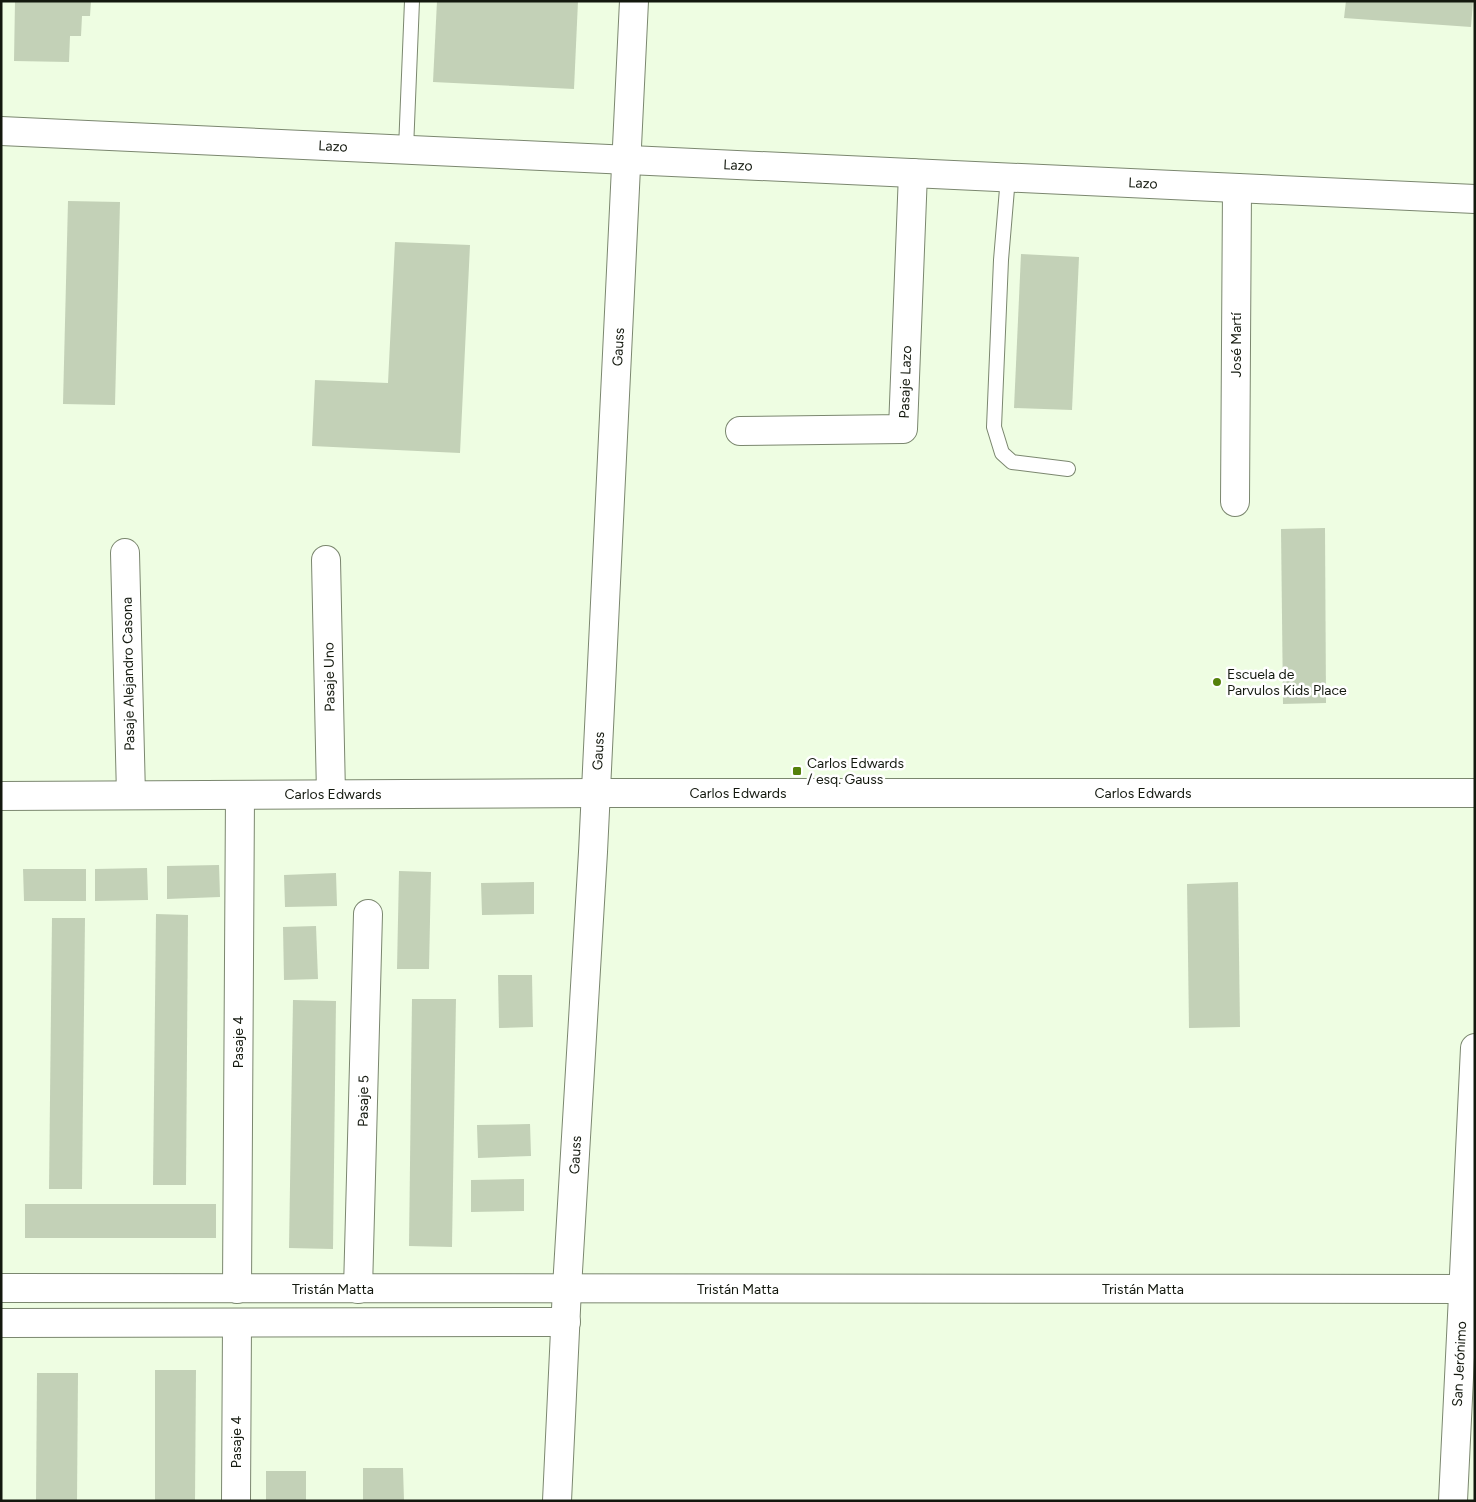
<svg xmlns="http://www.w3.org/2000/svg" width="1476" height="1502" viewBox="0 0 1476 1502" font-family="Figtree,sans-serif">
	<rect width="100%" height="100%" fill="#eefde2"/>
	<!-- building -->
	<g fill="#c3d1b7">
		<polygon points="15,1 91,1 90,16 82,16 81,36 70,36 69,62 14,61"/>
		<polygon points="437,1 578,1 574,89 433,82"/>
		<polygon points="1346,1 1473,1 1471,27 1344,18"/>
		<polygon points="68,201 120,202 115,405 63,404"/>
		<polygon points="395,242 470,245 460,453 312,446 315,380 388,383"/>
		<polygon points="1021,254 1079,257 1072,410 1014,408"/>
		<polygon points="1325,528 1326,703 1283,704 1281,529"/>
		<polygon points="219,865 220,897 167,899 167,866"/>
		<polygon points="147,868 148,900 95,901 95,869"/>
		<polygon points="23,869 86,869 86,901 24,901"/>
		<polygon points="399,871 431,872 429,969 397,969"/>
		<polygon points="336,873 337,906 285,907 284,875"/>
		<polygon points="534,882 534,914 482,915 481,883"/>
		<polygon points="1238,882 1240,1027 1189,1028 1187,884"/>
		<polygon points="156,914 188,915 186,1185 153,1185"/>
		<polygon points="52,918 85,918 82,1189 49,1189"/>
		<polygon points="316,926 318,979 284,980 283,927"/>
		<polygon points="498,975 532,975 533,1027 499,1028"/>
		<polygon points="412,999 456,999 452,1247 409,1246"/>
		<polygon points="293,1000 336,1001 333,1249 289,1248"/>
		<polygon points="530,1124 531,1156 478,1158 477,1125"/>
		<polygon points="524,1179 524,1211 471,1212 471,1180"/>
		<rect x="25" y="1204" width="191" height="34"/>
		<polygon points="155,1370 196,1370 195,1501 155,1501"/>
		<polygon points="37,1373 78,1373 77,1501 36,1501"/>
		<polygon points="363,1468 403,1468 404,1501 363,1501"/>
		<rect x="266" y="1471" width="40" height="30"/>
	</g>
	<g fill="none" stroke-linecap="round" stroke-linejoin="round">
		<!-- service casing -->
		<g stroke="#7b876f" stroke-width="16">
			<g id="service">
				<polyline points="406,149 412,1"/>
				<polyline points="1008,177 1001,260 994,427 1002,453 1012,462 1068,469"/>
			</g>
		</g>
		<!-- minor casing -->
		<g stroke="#7b876f" stroke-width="30">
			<g id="minor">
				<polyline points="1,131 1475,199"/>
				<polyline points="740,431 903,429 913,173"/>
				<polyline points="1235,502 1237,188"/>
				<polyline points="125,553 131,795"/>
				<polyline points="326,560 331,794"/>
				<polyline points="1,796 596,793 1475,793"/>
				<polyline points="1,1288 1475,1289"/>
				<polyline points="237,1289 240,795"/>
				<polyline points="358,1289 368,914"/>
				<polyline points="1,1323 566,1322"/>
				<polyline points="236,1501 237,1323"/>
				<polyline points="1453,1501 1475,1048"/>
			</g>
		</g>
		<!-- tertiary casing -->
		<g stroke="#7b876f" stroke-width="30">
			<polyline id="tertiary" points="557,1501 567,1288 593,852 634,1"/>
		</g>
		<!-- service -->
		<use href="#service" stroke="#fff" stroke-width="14"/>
		<!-- minor -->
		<use href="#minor" stroke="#fff" stroke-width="28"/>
		<!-- tertiary -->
		<use href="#tertiary" stroke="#fff" stroke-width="28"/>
	</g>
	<!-- markers -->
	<g fill="#54810a" stroke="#fff" stroke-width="2">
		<circle cx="1217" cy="682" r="5"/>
		<rect x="792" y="766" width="10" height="10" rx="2.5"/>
	</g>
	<g text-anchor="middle" stroke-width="5" stroke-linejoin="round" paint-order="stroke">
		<!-- street labels -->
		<g font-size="14" fill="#13180e" stroke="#fff">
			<text transform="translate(333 146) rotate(3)" y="5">Lazo</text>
			<text transform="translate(738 165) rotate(3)" y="5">Lazo</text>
			<text transform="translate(1143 183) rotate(3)" y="5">Lazo</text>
			<text transform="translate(1236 345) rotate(-90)" y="5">José Martí</text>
			<text transform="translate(618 347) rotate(-87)" y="5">Gauss</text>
			<text transform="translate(905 382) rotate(-88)" y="5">Pasaje Lazo</text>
			<text transform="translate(128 674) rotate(-91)" y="5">Pasaje Alejandro Casona</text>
			<text transform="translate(329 677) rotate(-91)" y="5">Pasaje Uno</text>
			<text transform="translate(598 751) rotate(-87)" y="5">Gauss</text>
			<text x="738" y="798">Carlos Edwards</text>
			<text x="1143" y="798">Carlos Edwards</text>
			<text x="333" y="799">Carlos Edwards</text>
			<text transform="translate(238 1042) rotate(-90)" y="5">Pasaje 4</text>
			<text transform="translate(363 1101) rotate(-89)" y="5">Pasaje 5</text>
			<text transform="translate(575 1155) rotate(-87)" y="5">Gauss</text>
			<text x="333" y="1294">Tristán Matta</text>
			<text x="738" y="1294">Tristán Matta</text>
			<text x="1143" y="1294">Tristán Matta</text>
			<text transform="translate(1459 1364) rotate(-87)" y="5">San Jerónimo</text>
			<text transform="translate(236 1442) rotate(-90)" y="5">Pasaje 4</text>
		</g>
		<!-- poi labels -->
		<g font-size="14" fill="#13180e" stroke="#fff" text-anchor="start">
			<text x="1227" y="679">Escuela de<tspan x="1227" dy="16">Parvulos Kids Place</tspan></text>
			<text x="807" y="768">Carlos Edwards<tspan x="807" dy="16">/ esq. Gauss</tspan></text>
		</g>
	</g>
	<!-- border -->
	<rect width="1476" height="1502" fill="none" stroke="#13180e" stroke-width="5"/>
</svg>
